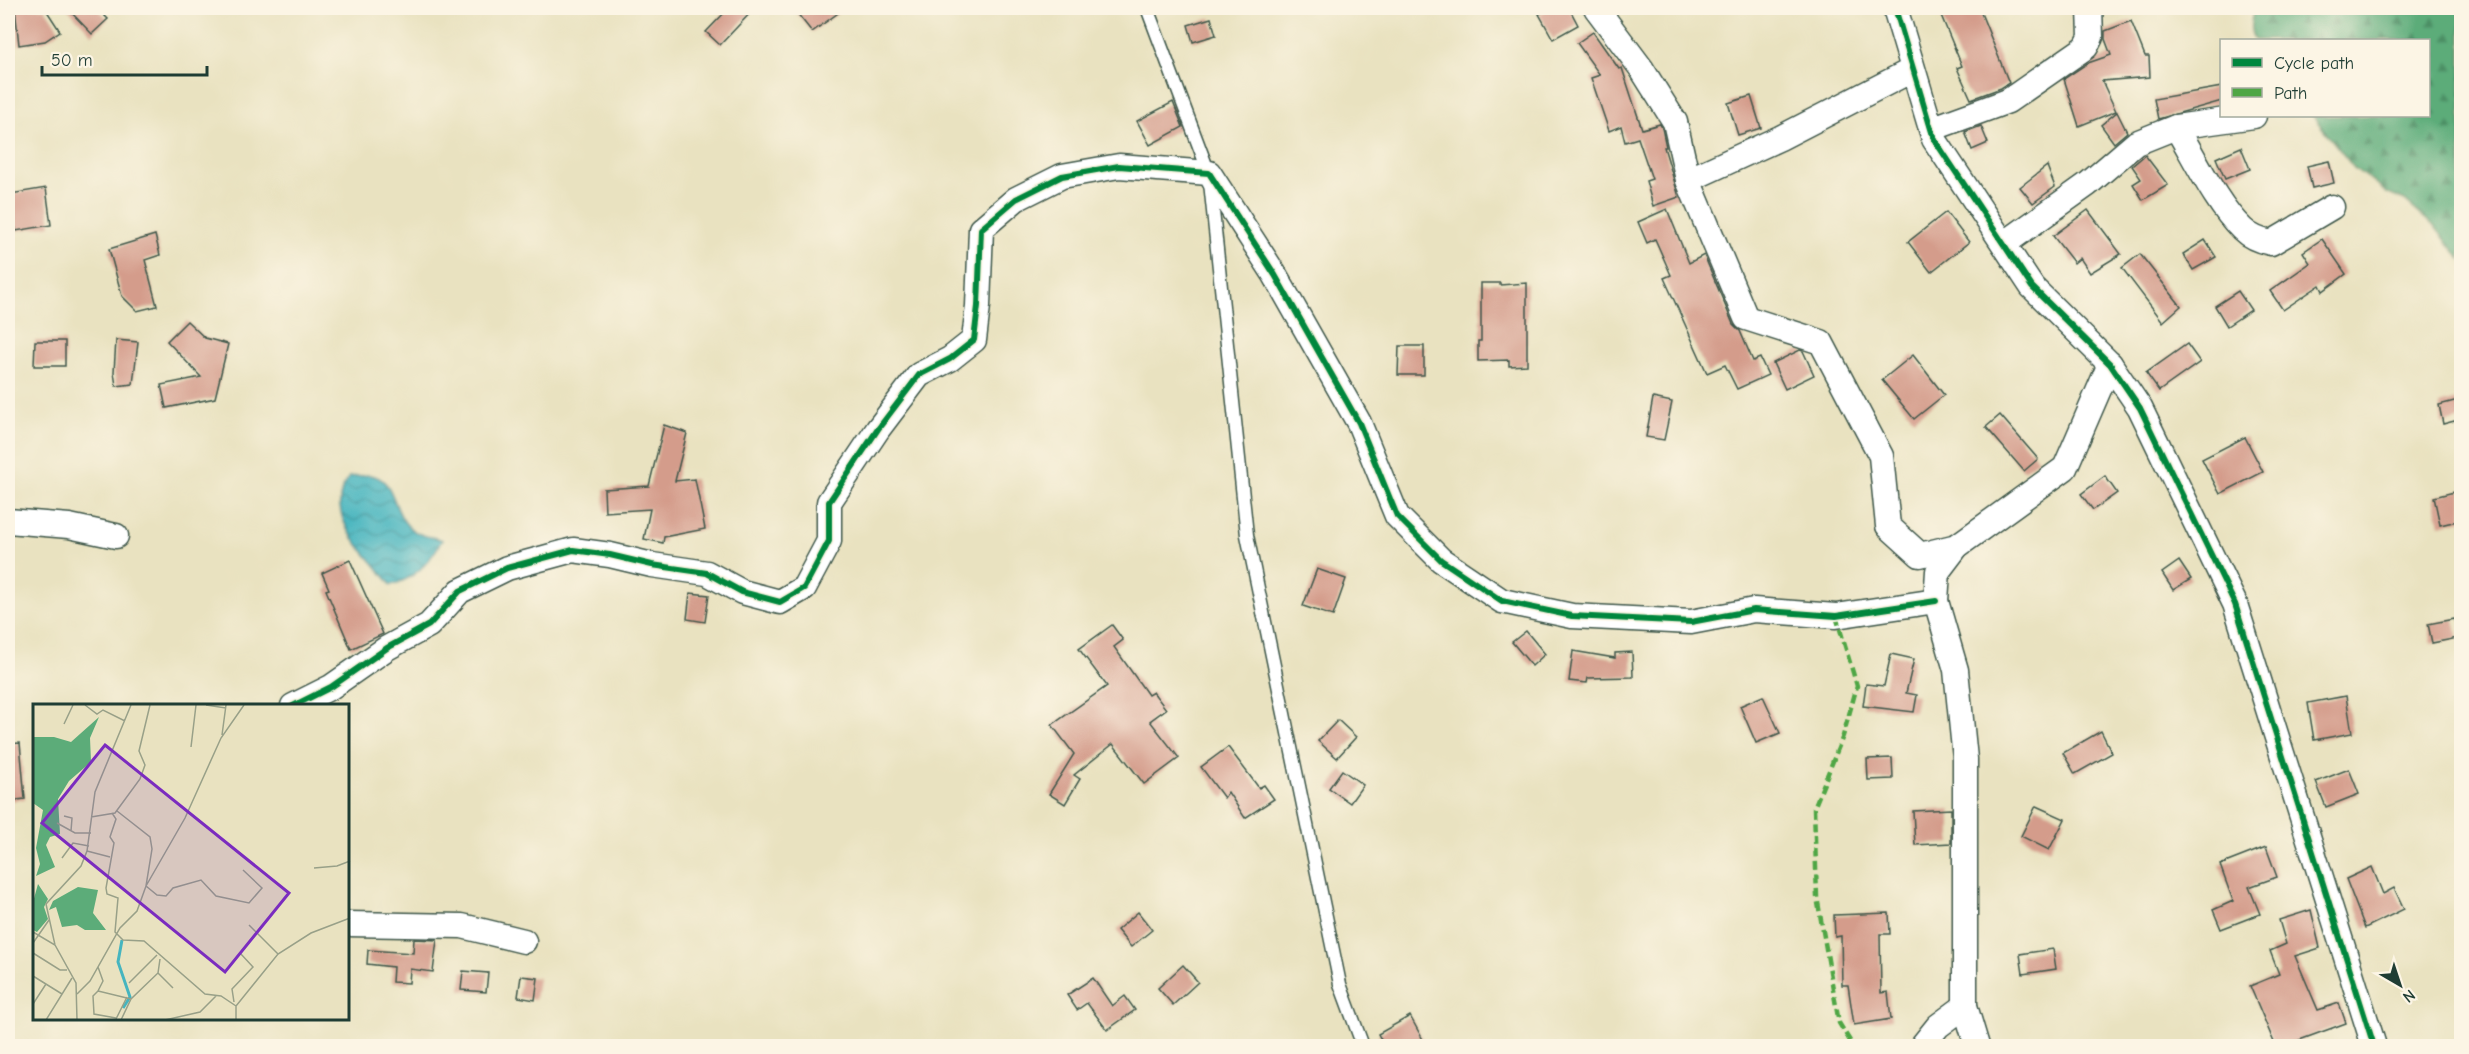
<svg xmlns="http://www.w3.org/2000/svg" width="2469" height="1054" viewBox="0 0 2469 1054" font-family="'Comic Neue',sans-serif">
	<defs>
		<pattern id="forest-firs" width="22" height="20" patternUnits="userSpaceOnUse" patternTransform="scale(1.5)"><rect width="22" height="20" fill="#5cac79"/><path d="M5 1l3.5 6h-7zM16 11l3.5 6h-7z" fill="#4b8d64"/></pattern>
		<pattern id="water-waves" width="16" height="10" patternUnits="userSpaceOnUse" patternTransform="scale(1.5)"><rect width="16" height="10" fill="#46b5bf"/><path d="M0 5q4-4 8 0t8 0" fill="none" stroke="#3a949c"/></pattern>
	</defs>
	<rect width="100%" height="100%" fill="#fcf5e5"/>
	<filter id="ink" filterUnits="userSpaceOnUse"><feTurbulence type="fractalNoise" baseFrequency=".0167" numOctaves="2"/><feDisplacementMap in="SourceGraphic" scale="12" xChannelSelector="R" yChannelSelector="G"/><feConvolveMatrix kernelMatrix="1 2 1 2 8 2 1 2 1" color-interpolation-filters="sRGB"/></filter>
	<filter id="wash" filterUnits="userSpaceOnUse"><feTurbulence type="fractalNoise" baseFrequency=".008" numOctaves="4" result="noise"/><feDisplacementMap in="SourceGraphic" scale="24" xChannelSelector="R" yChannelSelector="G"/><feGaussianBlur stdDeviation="1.35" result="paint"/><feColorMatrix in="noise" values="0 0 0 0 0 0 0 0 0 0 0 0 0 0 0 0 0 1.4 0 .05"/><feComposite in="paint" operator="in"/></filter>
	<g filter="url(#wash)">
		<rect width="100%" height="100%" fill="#e9e2c0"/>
		<!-- forest -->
		<path fill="url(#forest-firs)" stroke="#3e7456" stroke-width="1.5" d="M2255 8H2461V259L2436 228 2405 201 2387 193 2354 168 2313 116H2428V40H2255C2248 31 2251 18 2255 8Z"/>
		<!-- water -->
		<path fill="url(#water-waves)" stroke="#32797a" stroke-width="1.5" d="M369 475C396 478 391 508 407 525 416 536 430 536 442 540 431 560 414 580 391 585 370 555 319 516 349 477Z"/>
		<g id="blocks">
			<!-- building -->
			<g fill="#d49c8b">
				<polygon points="15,8 45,8 60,31 45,41 19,45"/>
				<polygon points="67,8 97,8 108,19 92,34"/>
				<polygon points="729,8 755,8 720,45 706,32"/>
				<polygon points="793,8 845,8 812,32"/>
				<polygon points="1550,8 1569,8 1578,25 1553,39 1539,14"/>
				<polygon points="1938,8 1979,8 2009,83 2001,88 1971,99 1957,68 1962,66"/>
				<polygon points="1211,18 1216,35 1193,42 1188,25"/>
				<polygon points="2131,21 2145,56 2149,56 2150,77 2102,81 2116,111 2079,126 2064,79 2088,63 2111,55 2105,39 2105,31"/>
				<polygon points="1593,32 1619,69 1622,68 1642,129 1660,124 1662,128 1666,147 1664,147 1679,197 1653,206 1646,181 1652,179 1638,138 1625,142 1621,126 1609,131 1591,78 1600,75 1577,43"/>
				<polygon points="2222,87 2222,101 2158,119 2154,99"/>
				<polygon points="1751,96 1761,128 1738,135 1728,103"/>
				<polygon points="1173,102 1183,127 1150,145 1137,121"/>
				<polygon points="2117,112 2127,132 2114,143 2101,125"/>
				<polygon points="1981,126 1988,143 1972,150 1965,132"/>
				<polygon points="2241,147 2250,169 2225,179 2216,158"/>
				<polygon points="2145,155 2168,185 2143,200 2133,184 2141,179 2132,166"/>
				<polygon points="2329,161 2334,183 2312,188 2307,166"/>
				<polygon points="2047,166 2055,187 2033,203 2020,187"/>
				<polygon points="46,188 51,225 16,231 10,194"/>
				<polygon points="1667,209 1689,263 1704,255 1733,324 1740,331 1753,361 1760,358 1768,375 1737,389 1725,365 1707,373 1664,278 1671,275 1655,239 1647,243 1638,222"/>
				<polygon points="2088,210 2121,254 2090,273 2080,258 2074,263 2053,236"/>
				<polygon points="1946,212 1969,242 1931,272 1908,242"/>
				<polygon points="155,235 160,255 145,260 157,306 137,311 122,296 109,249"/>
				<polygon points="2322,239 2346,274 2323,291 2320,285 2283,310 2270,291 2310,263 2303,252"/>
				<polygon points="2205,240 2216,257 2193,270 2183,254"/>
				<polygon points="2140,254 2181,306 2163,322 2122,268"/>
				<polygon points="1481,283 1500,283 1500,285 1527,283 1527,365 1509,366 1509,360 1478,361 1478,341 1481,341"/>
				<polygon points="2238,291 2251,310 2227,326 2215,306"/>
				<polygon points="187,321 205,338 228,344 215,398 166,408 161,385 201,377 167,341"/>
				<polygon points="116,340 138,342 133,384 116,386 114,372"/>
				<polygon points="35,341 65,341 65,366 34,366"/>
				<polygon points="2187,344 2200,362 2159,391 2146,373"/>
				<polygon points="1399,346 1424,346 1424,375 1398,375"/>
				<polygon points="1800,350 1803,351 1814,375 1785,389 1773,363"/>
				<polygon points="1913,355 1944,395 1914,419 1882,380"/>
				<polygon points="1653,398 1672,402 1664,440 1646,437"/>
				<polygon points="2462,399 2462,419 2443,424 2439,405"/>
				<polygon points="2000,415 2038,459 2024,471 1986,427"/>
				<polygon points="664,425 687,433 675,481 695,479 705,529 664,537 663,543 644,539 650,509 605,512 604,489 649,486"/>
				<polygon points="2245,437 2263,472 2220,494 2202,459"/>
				<polygon points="2105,476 2117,493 2093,510 2081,494"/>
				<polygon points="2462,490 2462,520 2440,525 2434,497"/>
				<polygon points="350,560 383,634 351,649 326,590 329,589 322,573"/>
				<polygon points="2179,561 2191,579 2173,590 2162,573"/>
				<polygon points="1317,569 1346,579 1333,616 1303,606"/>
				<polygon points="690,593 709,595 705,622 687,619"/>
				<polygon points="2454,619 2458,638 2432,643 2428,624"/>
				<polygon points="1112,625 1123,640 1114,647 1148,695 1153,692 1166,709 1150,721 1179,758 1144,784 1113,744 1074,775 1080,779 1065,804 1049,794 1074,754 1052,725 1107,686 1079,649"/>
				<polygon points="1526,631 1545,654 1532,666 1512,642"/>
				<polygon points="1573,651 1615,658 1615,653 1632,652 1633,677 1588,678 1587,683 1569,681"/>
				<polygon points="1891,654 1914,659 1906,693 1917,695 1914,712 1863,706 1866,684 1884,686"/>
				<polygon points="1763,696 1780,733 1756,743 1740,706"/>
				<polygon points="2346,696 2352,733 2314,740 2308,703"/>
				<polygon points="1338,720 1356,737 1337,758 1318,741"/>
				<polygon points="2101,731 2112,753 2075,774 2063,753"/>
				<polygon points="20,743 25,799 8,801 8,744"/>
				<polygon points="1228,747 1259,788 1264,785 1274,799 1245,818 1228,792 1224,798 1201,767"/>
				<polygon points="1892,758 1893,779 1868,780 1867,759"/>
				<polygon points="2349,769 2359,794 2326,807 2316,782"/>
				<polygon points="1342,770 1363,785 1350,803 1329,788"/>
				<polygon points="2036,806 2065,819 2049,850 2021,836"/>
				<polygon points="1951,809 1951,843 1915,845 1913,811"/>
				<polygon points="2266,847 2277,877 2249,887 2260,914 2221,929 2213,910 2233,901 2220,865"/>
				<polygon points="2372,867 2383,894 2394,888 2404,909 2365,928 2346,879"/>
				<polygon points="2311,910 2320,948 2295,956 2318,1010 2339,1003 2346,1023 2294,1042 2295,1047 2276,1047 2250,986 2279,974 2270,951 2286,944 2279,920"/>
				<polygon points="1138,912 1152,930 1131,947 1117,930"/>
				<polygon points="1889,913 1890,934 1880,934 1881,993 1888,992 1891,1019 1854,1025 1848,985 1842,985 1841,936 1835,937 1834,915"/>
				<polygon points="414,939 437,940 433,972 410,969 409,983 392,982 393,967 367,964 368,950 413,953"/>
				<polygon points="2053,949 2056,969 2023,974 2020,954"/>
				<polygon points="1183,965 1198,982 1173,1005 1158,988"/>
				<polygon points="463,971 488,973 486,992 461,990"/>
				<polygon points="521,976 538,978 535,1000 518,997"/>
				<polygon points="1093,978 1112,1006 1125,996 1135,1010 1107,1030 1087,1003 1077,1010 1067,995"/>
				<polygon points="1410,1016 1427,1047 1385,1047 1378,1034"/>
			</g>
		</g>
	</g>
	<g filter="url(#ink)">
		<use href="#blocks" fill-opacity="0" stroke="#3d5649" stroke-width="1.5"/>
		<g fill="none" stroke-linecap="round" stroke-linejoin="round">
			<!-- service casing -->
			<g stroke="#3d5649" stroke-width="15">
				<polyline id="service" points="1147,8 1209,173 1247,535 1340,984 1363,1046"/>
			</g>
			<!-- minor casing -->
			<g stroke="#3d5649" stroke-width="27">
				<g id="minor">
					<polyline points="1596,8 1641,68 1675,122 1688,180 1746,318 1821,342 1881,456 1888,526 1920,555 1957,546"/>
					<polyline points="1895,8 1934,139 2032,287 2110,364 2140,408 2235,604 2374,1046"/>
					<path d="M2176 127C2195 158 2216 204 2242 229 2250 237 2261 241 2271 243L2332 207"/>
					<polyline points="1931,129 2008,101 2086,47 2091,37 2090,8"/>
					<polyline points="1688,180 1780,138 1912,70"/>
					<polyline points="2004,244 2088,184 2136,143 2176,127 2254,116"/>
					<polyline points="8,521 69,526 116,536"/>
					<polyline points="293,706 331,687 387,648 429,625 460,591 507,568 573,550 610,555 652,565 707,573 742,592 780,602 804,588 829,541 829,502 878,429 919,375 950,359 974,340 978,306 981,229 1016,199 1062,176 1119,166 1209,173 1275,275 1359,423 1397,516 1441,560 1502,601 1572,616 1691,622 1754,610 1836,616 1936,601"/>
					<polyline points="348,924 462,926 524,941"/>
					<polyline points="1922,1046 1938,1026 1965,1006"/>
					<polyline points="1977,1046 1965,1006 1965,759 1956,670 1936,601 1938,571 1957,546 2065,468 2110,364"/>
				</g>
			</g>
			<!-- service -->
			<use href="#service" stroke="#fff" stroke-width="12"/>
			<!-- minor -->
			<use href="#minor" stroke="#fff" stroke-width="24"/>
			<!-- quiet -->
			<polyline stroke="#4fa644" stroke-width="4.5" stroke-dasharray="9 4.5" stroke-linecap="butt" points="1836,616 1857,686 1843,736 1814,808 1817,897 1839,1023 1853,1046"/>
			<!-- cycleway casing -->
			<g stroke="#fcf5e5" stroke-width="10">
				<g id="cycleway">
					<polyline points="1895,8 1934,139 2032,287 2110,364 2140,408 2235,604 2374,1046"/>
					<polyline points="293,706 331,687 387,648 429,625 460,591 507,568 573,550 610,555 652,565 707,573 742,592 780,602 804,588 829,541 829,502 878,429 919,375 950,359 974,340 978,306 981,229 1016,199 1062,176 1119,166 1209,173 1275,275 1359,423 1397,516 1441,560 1502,601 1572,616 1691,622 1754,610 1836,616 1936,601"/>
				</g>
			</g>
			<!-- cycleway -->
			<use href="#cycleway" stroke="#00873e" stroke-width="6"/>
		</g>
	</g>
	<!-- overview -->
	<g transform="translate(33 704)">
		<rect width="316" height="316" fill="#e9e2c0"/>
		<path d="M66 13 57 34 58 58 36 77 25 95 27 130 17 133 13 141 22 163 3 172 7 160 3 144 10 106 0 99V33H21L38 38ZM5 180 15 195 11 203 15 215 4 228 0 226V198ZM45 183 65 186 60 209 73 226H52L44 221 29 223 23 203 16 206 20 197Z" fill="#5cac79"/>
		<path fill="none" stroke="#46b5bf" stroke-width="3" d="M89 236 85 258 97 293 90 304"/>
		<path fill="none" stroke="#98a088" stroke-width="1.5" d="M52 1 64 10 70 6 92 17M173 1 193 4M31 20 40 1M189 31 193 1M158 43 163 1M84 107 117 133 119 145 113 182 124 191 133 192 140 184 168 176 183 192 216 199 229 184 210 166M79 109 83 115 77 133 81 139 73 184 74 190 85 194 82 228 90 236 111 237 172 290 188 292 203 302M31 112 39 114 38 127M58 113 82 109 107 75 112 61 106 47 117 1M24 119 42 129H58M54 147 77 153M29 154 40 139 56 142M281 164 304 162 317 157M216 221 245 250M0 228 22 241 43 279 44 316M0 239 16 216M22 241 13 200 48 162 54 147 62 88 98 1M0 249 27 266H34M65 263 70 277 65 287 98 295M125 269 140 284M0 272 29 290M96 279 124 251M65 287 60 292 61 310 83 314M44 290 57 277 87 224 104 207 113 182 152 114 188 34 211 1M201 298 199 285 220 263 207 249M0 300 13 280M83 315 94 293M13 316 39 274M88 316 98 295 125 269 127 255M132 316 167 308 183 292M203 316V302L245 250 278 229 317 214"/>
		<path fill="#7b2cbf" fill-opacity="0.15" stroke="#7b2cbf" stroke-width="3" d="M72 41 256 189 192 268 9 119Z"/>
		<rect width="316" height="316" fill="none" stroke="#1f3d34" stroke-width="3"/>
	</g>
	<!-- margin -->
	<rect width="2469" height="1054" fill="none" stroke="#fcf5e5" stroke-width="30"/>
	<!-- legend -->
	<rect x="2220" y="39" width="210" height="78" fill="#fcf5e5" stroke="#a4ab9e" stroke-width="1.5"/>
	<rect x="2232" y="58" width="30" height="9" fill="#00873e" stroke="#a4ab9e" stroke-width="1.5"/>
	<text x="2274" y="69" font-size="18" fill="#1f3d34">Cycle path</text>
	<rect x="2232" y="88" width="30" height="9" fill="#4fa644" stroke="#a4ab9e" stroke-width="1.5"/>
	<text x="2274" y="99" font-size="18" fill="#1f3d34">Path</text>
	<!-- north arrow -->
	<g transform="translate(2400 985) rotate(141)" stroke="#fcf5e5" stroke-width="4.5" paint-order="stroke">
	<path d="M0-4.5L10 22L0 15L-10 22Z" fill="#1f3d34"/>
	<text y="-9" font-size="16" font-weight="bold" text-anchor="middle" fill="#1f3d34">N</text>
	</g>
	<!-- scale -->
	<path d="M42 66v9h165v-9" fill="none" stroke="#1f3d34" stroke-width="3"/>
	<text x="51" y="66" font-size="18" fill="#1f3d34" stroke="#fcf5e5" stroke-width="4.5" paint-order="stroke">50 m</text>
</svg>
